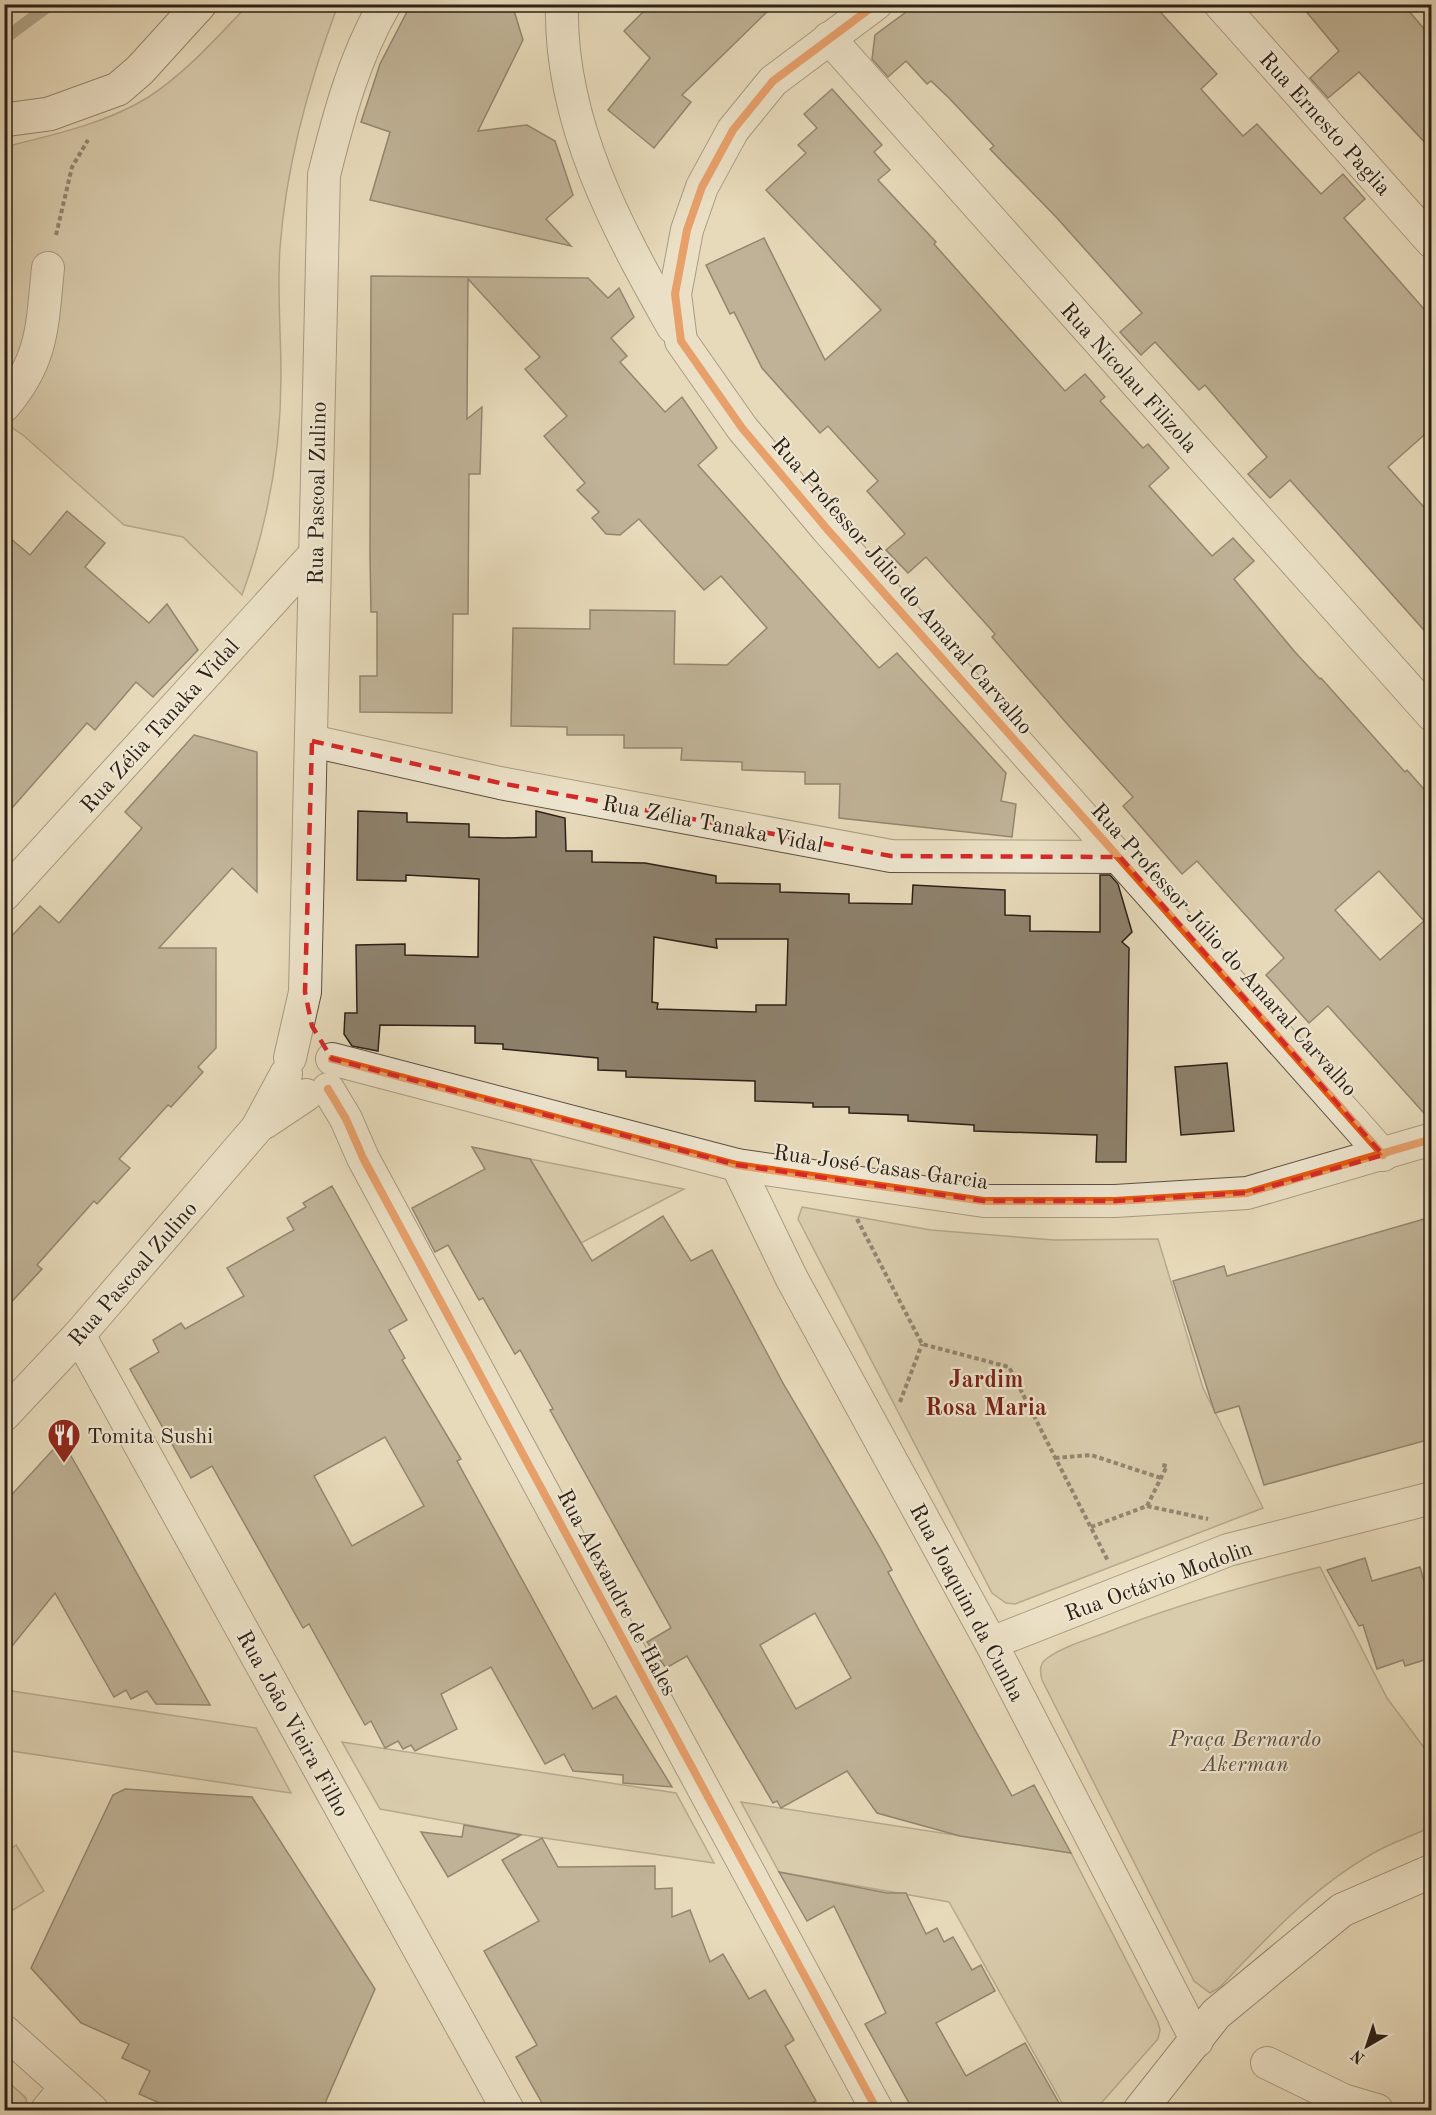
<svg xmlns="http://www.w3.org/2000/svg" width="1436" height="2115" viewBox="0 0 1436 2115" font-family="'Old Standard TT',serif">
	<rect width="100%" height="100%" fill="#e7daba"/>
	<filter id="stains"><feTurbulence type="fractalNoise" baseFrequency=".00333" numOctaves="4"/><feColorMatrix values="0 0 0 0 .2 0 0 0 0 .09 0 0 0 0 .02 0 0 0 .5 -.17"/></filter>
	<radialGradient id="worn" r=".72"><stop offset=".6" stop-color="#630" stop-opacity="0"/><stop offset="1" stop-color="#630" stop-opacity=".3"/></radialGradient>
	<!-- green -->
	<g fill="#c7ba9e" stroke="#7a6d5a" stroke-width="1.5">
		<path d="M248 5H338C309 82 286 165 280 248 277 291 281 333 281 376 281 452 268 524 242 595L183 537 124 525 23 435 5 423 4 147C53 135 104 124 147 98 185 74 217 37 248 5Z"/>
		<polygon points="530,1159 684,1189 581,1243"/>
		<polygon points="802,1207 931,1230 1054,1240 1158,1239 1203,1388 1263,1508 1015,1604 1006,1603 992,1593 798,1219"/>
		<path d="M1320 1567 1387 1698 1431 1757V1827C1416 1834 1400 1840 1385 1847 1321 1879 1268 1936 1220 1987L1210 1993 1194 1981 1042 1680C1040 1672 1039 1665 1046 1659 1062 1647 1086 1640 1105 1633 1175 1605 1246 1585 1320 1567Z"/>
		<polygon points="5,1690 256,1728 291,1793 5,1750"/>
		<polygon points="342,1742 676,1793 714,1863 524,1835 380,1809"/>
		<polygon points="741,1802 1071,1853 1158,2022 1160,2030 1158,2039 1095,2110 1066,2110 949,1902 779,1872"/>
		<polygon points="16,1845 44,1891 5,1915 5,1852"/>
		<polygon points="5,2079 26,2098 27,2104 23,2109 17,2110 5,2103"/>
	</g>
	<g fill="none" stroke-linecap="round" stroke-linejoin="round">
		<!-- stream -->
		<polyline stroke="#776a58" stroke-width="12" points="4,39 51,4"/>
	</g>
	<!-- building -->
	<g fill="#8e816c" stroke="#2d2017" stroke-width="1.5" fill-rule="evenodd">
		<polygon points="411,4 512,4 523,40 478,131 527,125 555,141 573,195 546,219 571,246 370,200 390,132 361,122 380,64"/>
		<polygon points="651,4 775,4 682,95 691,102 654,148 608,110 650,58 624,31"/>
		<polygon points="917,4 1153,4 1217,74 1201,89 1243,136 1257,124 1321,194 1343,174 1365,199 1344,218 1431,317 1431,429 1388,467 1431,515 1431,638 1290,480 1270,498 1248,474 1267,457 1205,385 1199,390 1155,342 1141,355 1120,332 1142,313 1057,218 990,149 994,146 949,98 931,81 927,84 906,61 888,77 872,59 875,35"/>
		<polygon points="1300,4 1403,4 1431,37 1431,149 1359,72 1328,98 1310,78 1339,51"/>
		<path d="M832 89 882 145 874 152 890 170 878 180 936 242 934 244 1065 391 1085 374 1105 397 1100 401 1143 448 1148 444 1169 468 1149 486 1212 556 1233 538 1254 561 1234 579 1295 652 1320 679 1321 678 1405 772 1407 770 1431 797V1121L1328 1006 1309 1023 1266 975 1284 958 1197 861 1182 874 1123 806 1133 797 1069 726 992 637 995 634 926 557 908 573 886 550 905 534 867 491 878 481 828 426 820 433 762 368 734 312 730 314 706 265 764 238 825 360 881 310 766 190 806 153 798 145 817 128 804 114ZM1379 871 1424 921 1380 960 1335 910Z"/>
		<polygon points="371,276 588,278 608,298 619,288 634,317 611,338 627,356 620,362 665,412 682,397 717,448 698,465 879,668 897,653 1006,773 1001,801 1016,804 1012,837 839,818 840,784 805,784 805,772 742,770 742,762 681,760 682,748 624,748 624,735 567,735 567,727 511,726 513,628 590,629 590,610 675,611 674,664 727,665 767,628 721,576 704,590 639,519 620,535 606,534 592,518 599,512 577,490 585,483 544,436 567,416 525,369 540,357 468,279 467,419 482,407 480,474 469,474 468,614 453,614 452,713 360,712 360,676 377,676 377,612 371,612 370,555"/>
		<polygon points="67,511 105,543 85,567 149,623 167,604 198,650 153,697 136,682 95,730 87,723 4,817 4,533 30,555"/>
		<polygon points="194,735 257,752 257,892 232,868 159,948 216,948 216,1048 198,1067 203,1072 171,1107 168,1105 119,1159 130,1168 97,1204 94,1201 37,1265 42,1269 4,1310 4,944 40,906 59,923 142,828 125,812"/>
		<path d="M358 811 407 813V822L469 824V837L505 838 536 837V811L565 818 566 851H592V862L645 863 716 876V883L780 884V892L849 894V903L912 904 913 885 1005 890V915L1030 916V931L1100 932V875H1110L1118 884 1132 932 1122 942 1129 948 1126 1162H1096L1097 1135 974 1131V1125L908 1121V1115L849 1113V1107H813V1103L755 1101V1081L626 1077V1071L598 1070V1058L503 1049V1044L475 1043V1026L380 1025 378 1051 352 1046 344 1034 345 1013H357L356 945 405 944V955L478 957 479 879 406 875V881L357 880ZM654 937 717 948 716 939H788L786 1005H756V1012L657 1009 658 1003 652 1002Z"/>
		<polygon points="1227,1063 1234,1131 1181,1135 1175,1067"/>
		<path d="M472 1147 530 1159 592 1261 663 1216 691 1261 712 1250 784 1385 879 1546 892 1570 888 1572 919 1630 1012 1796 1034 1785 1071 1853 960 1836 877 1813 847 1771 781 1808 777 1801 773 1803 687 1656 666 1668 647 1642 671 1628 550 1410 553 1409 520 1350 515 1354 483 1298 479 1300 448 1245 435 1252 412 1208 485 1169ZM815 1613 851 1678 796 1709 760 1645Z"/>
		<path d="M332 1186 407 1320 389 1330 405 1358 402 1360 461 1459 457 1461 593 1709 616 1696 672 1787 623 1783V1775L573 1771 564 1754 545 1764 491 1667 441 1694 457 1729 415 1751 411 1745 403 1749 398 1741 385 1748 371 1721 365 1725 309 1624 303 1628 212 1466 191 1478 130 1369 159 1352 153 1340 181 1323 185 1329 244 1296 227 1268 294 1230 287 1218 306 1207 303 1203ZM385 1437 424 1506 352 1546 314 1476Z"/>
		<polygon points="1431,1217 1431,1439 1264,1485 1239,1406 1215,1413 1173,1281 1224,1266 1227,1276"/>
		<polygon points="62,1440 100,1507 210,1705 156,1704 147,1691 131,1699 126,1690 114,1697 55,1593 4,1656 4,1503"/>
		<polygon points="1365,1558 1372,1581 1420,1567 1431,1606 1431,1658 1405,1666 1403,1660 1377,1669 1363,1625 1359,1626 1327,1570"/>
		<polygon points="125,1789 252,1797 375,1989 322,2110 175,2110 139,2094 150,2071 122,2058 129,2044 81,2023 31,1968 113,1795"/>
		<polygon points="464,1825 521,1835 448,1877 421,1832 462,1837"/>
		<polygon points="542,1838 558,1867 655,1866 655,1889 672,1888 672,1917 690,1910 710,1962 723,1954 749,1999 765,1990 794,2040 785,2046 816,2101 799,2110 546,2110 516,2057 537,2045 484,1951 539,1921 502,1860"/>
		<polygon points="779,1872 887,1893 906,1893 926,1934 937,1928 944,1942 953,1937 972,1970 981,1965 995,1991 936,2023 966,2076 1025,2043 1063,2110 913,2110 865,2024 886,2013 834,1906 807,1921"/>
	</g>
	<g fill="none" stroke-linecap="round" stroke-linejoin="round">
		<!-- street casing -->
		<g stroke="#5c4e40" stroke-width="34">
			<g id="street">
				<path d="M562 4C559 122 617 228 673 327"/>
				<polyline points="876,4 773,81 733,130 702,187 687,230 675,294 681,341 742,428 827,529 1383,1155"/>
				<polyline points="1220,4 1432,242"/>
				<polyline points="829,38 1432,715"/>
				<path d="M4 406C44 359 42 325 48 268"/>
				<polyline points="312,741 500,783 891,856 1120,857"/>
				<polyline points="4,895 314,555"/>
				<path d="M290 1058 305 992 324 175C339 115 354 58 385 4"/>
				<polyline points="332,1059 737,1165 984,1201 1115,1201 1247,1193 1432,1139"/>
				<polyline points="328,1089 346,1119 363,1158 877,2110"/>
				<polyline points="264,1123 306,1095"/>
				<polyline points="737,1165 791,1277 991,1643 1197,2041"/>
				<polyline points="79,1335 508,2110"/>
				<polyline points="4,1415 79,1335 257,1128 286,1074"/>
				<polyline points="991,1643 1228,1550 1432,1498"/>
				<polyline points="4,2031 92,2110"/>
				<polyline points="1267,2063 1343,2100 1377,2110"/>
				<polyline points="47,2110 66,2087"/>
			</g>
		</g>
		<!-- secondary casing -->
		<g stroke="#2d2017" stroke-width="35">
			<g id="secondary">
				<polyline points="4,120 49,114 118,89 140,70 200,4"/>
				<polyline points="1140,2110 1216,2014 1342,1910 1432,1871"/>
			</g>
		</g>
		<!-- path -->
		<g stroke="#2d2017" stroke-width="4" stroke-dasharray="4.5 3" stroke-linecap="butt">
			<polyline points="56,235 72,167 88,140"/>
			<polyline points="857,1219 922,1344 1009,1367 1108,1561"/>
			<polyline points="900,1402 922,1344"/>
			<polyline points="1055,1458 1091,1455 1161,1478"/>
			<polyline points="1147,1506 1167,1466 1162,1465"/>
			<polyline points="1091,1527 1147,1506 1208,1519"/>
		</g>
		<!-- street -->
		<use href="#street" stroke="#efe7d2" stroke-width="32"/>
		<!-- secondary -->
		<use href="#secondary" stroke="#efe7d2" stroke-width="33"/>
		<!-- cycleway casing -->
		<g stroke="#efe7d2" stroke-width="11">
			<g id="cycleway">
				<polyline points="876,4 773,81 733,130 702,187 687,230 675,294 681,341 742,428 827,529 1383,1155"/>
				<polyline points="332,1059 737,1165 984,1201 1115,1201 1247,1193 1432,1139"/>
				<polyline points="328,1089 346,1119 363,1158 877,2110"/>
			</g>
		</g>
		<!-- cycleway -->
		<use href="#cycleway" stroke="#e8590c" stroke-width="8"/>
	</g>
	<!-- marked area -->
	<path d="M0 0H1436V2115H0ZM312 741 500 783 891 856 1120 857 1383 1155 1247 1193 1115 1201H984L737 1165 332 1059 312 1026 305 992Z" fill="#e7daba" fill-opacity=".55" fill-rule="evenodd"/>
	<path fill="none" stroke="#d62828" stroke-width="4.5" stroke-dasharray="12 8" stroke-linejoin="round" d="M312 741 500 783 891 856 1120 857 1383 1155 1247 1193 1115 1201H984L737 1165 332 1059 312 1026 305 992Z"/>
	<!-- icons -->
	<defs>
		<g id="restaurant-pin" transform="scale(1.725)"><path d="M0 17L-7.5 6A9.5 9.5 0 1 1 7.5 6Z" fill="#8f2418" stroke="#efe7d2"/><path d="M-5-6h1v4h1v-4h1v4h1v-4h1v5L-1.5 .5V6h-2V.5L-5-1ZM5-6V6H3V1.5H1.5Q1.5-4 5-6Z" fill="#fff"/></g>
	</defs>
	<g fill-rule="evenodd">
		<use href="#restaurant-pin" x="64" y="1435"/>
	</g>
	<g text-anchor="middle" stroke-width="4.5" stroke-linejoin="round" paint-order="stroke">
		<!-- street labels -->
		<g font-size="22" fill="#2d2017" stroke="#efe7d2">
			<text transform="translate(1326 123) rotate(48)" y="8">Rua Ernesto Paglia</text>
			<text transform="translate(1130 377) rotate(48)" y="8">Rua Nicolau Filizola</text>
			<text transform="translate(316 493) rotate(-89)" y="8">Rua Pascoal Zulino</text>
			<text transform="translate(903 585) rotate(49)" y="8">Rua Professor Júlio do Amaral Carvalho</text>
			<text transform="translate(159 725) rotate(-48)" y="8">Rua Zélia Tanaka Vidal</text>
			<text transform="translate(713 823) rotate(11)" y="8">Rua Zélia Tanaka Vidal</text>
			<text transform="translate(1225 949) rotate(48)" y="8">Rua Professor Júlio do Amaral Carvalho</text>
			<text transform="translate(881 1166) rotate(8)" y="8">Rua José Casas Garcia</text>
			<text transform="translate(132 1273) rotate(-49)" y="8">Rua Pascoal Zulino</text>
			<text transform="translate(1158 1580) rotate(-20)" y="8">Rua Octávio Modolin</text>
			<text transform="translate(618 1592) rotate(62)" y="8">Rua Alexandre de Hales</text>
			<text transform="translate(968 1602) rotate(62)" y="8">Rua Joaquim da Cunha</text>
			<text transform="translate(294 1723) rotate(61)" y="8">Rua João Vieira Filho</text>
		</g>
		<!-- poi labels -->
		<g font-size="22" fill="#2d2017" stroke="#efe7d2" text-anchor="start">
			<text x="87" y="1443">Tomita Sushi</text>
		</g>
		<!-- park labels -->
		<g font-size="22" font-style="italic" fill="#5b4e40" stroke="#efe7d2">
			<text x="1245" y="1746">Praça Bernardo<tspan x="1245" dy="25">Akerman</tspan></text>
		</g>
		<!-- neighbourhood labels -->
		<g font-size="24" font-weight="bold" fill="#7a1f14" stroke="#efe7d2">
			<text x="986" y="1387">Jardim<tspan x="986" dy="28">Rosa Maria</tspan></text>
		</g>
	</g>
	<!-- margin -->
	<rect width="1436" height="2115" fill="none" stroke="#e7daba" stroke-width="24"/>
	<rect x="6" y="6" width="1424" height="2103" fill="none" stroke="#2d2017" stroke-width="3"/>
	<rect x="12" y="12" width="1412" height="2091" fill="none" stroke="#2d2017" stroke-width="1.5"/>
	<!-- north arrow -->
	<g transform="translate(1367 2046) rotate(219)" stroke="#efe7d2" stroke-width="4.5" paint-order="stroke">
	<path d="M0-4.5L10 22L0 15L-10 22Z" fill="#2d2017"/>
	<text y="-9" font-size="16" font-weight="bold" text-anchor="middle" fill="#2d2017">N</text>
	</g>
	<rect width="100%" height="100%" filter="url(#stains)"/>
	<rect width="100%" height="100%" fill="url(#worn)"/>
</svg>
